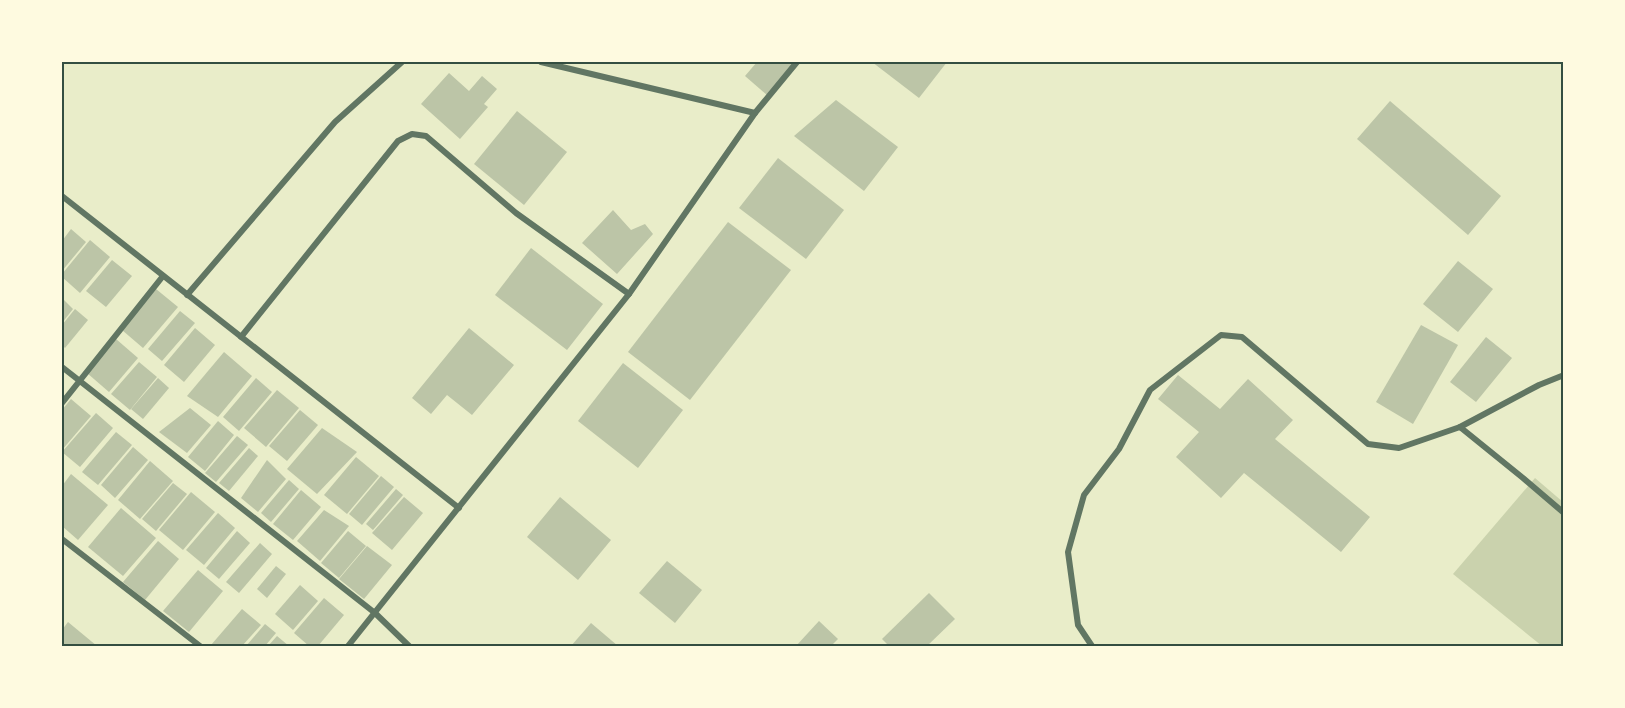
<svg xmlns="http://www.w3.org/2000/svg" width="1625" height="708" viewBox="0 0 1625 708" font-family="Inter,sans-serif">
	<rect width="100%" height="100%" fill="#e9edc9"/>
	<!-- green -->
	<polygon fill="#cad2ad" points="1535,478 1563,502 1563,646 1542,646 1453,574"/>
	<!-- building -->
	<g fill="#bcc5a7">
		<polygon points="757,62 795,62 767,95 745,76"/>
		<polygon points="872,62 947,62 919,98"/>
		<polygon points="449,73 469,91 482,76 497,89 484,104 488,107 460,139 421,104"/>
		<polygon points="836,100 898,147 864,191 794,136"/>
		<polygon points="1390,101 1501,196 1468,235 1357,139"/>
		<polygon points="517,111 567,152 524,205 474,164"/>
		<polygon points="778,158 844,210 806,259 739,208"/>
		<polygon points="613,210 631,230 645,224 653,234 617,274 582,243"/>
		<polygon points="728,222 791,270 690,400 628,352"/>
		<polygon points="71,229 86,242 62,271 62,241"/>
		<polygon points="90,240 110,257 80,293 62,277 62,274"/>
		<polygon points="531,248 603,304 567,350 495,295"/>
		<polygon points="112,260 132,276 106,307 86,291"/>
		<polygon points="1458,261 1493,289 1458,332 1423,304"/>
		<polygon points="156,289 178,307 143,348 122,330"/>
		<polygon points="62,298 73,309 62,323"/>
		<polygon points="75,309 88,320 65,348 62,345 62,325"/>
		<polygon points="180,311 195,323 162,361 148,349"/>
		<polygon points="1421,325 1458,345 1413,424 1376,402"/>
		<polygon points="195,328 215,345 184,382 164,365"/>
		<polygon points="469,328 514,365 472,415 447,395 431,414 412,398"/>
		<polygon points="1486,337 1512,358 1476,402 1450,382"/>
		<polygon points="116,339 138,358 109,392 87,373"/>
		<polygon points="224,352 252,376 218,417 187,396"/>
		<polygon points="139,362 157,377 130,410 111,394"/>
		<polygon points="623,363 683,410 638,468 578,421"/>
		<polygon points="1178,375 1220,409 1248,379 1293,420 1275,439 1370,517 1341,552 1244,473 1221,498 1176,457 1199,432 1158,399"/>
		<polygon points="158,378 169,388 143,419 131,409"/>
		<polygon points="256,378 272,392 239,431 223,417"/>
		<polygon points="277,390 299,408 266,447 244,428"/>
		<polygon points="71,399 91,416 62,450 62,410"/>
		<polygon points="190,408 211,425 187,453 159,432"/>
		<polygon points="300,410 318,425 287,461 269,446"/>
		<polygon points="96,413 113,428 80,467 62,452"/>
		<polygon points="218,421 234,435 205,471 188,457"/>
		<polygon points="322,428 357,452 317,494 287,469"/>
		<polygon points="116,432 132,445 98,485 82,472"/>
		<polygon points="237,436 248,445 216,482 205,473"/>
		<polygon points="133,447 148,460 115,498 101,485"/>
		<polygon points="249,448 258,456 229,491 219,483"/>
		<polygon points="356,457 379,476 347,514 324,495"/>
		<polygon points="267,460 286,479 258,512 241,498"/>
		<polygon points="150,461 173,481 140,519 118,500"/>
		<polygon points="71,474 108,505 78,540 62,526 62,486"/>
		<polygon points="381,476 394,487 362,525 349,514"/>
		<polygon points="289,480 299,489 271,522 261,513"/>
		<polygon points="173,483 187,494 156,531 142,519"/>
		<polygon points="396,489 403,495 373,530 366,524"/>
		<polygon points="301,490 321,507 293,540 273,524"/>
		<polygon points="191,492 215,512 183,550 159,530"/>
		<polygon points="404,497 423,513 392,550 372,533"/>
		<polygon points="560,497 611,540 578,580 527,537"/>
		<polygon points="121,508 156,538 123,576 88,547"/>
		<polygon points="324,510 349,526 320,561 297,541"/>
		<polygon points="218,513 235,528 204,565 186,550"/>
		<polygon points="237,531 250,543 219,579 206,568"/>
		<polygon points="348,531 366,546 339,578 321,563"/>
		<polygon points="158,541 179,559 145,600 123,582"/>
		<polygon points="260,543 272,554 239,593 226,582"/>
		<polygon points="367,546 392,565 364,599 339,579"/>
		<polygon points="667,561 702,590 675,623 639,593"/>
		<polygon points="276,566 286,574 267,598 257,589"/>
		<polygon points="198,570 223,591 189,632 163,611"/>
		<polygon points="300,585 318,601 293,630 275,614"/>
		<polygon points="929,593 955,619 927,646 889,646 882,639"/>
		<polygon points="324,598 344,615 318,646 309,646 294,633"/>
		<polygon points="242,609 261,625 242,646 212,646 211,645"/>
		<polygon points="819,621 838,639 831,646 796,646"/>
		<polygon points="68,622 97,646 62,646 62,630"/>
		<polygon points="591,623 618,646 571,646"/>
		<polygon points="265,624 276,633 265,646 246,646"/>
		<polygon points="277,636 289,646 268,646"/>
	</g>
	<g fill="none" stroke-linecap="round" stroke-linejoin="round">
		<!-- minor -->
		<g stroke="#617663" stroke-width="6">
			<polyline points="541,62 755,113"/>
			<polyline points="62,196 459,508"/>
			<polyline points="187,295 335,122 402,62"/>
			<polyline points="241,337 398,141 412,134 426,136 516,213 629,294"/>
			<polyline points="62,367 375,613 409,646"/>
			<polyline points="62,403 163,276"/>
			<polyline points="1460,427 1539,385 1564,375"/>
			<polyline points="62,539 200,646"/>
			<polyline points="348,646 629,294 755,113 797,62"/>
			<polyline points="1092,646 1078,625 1068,552 1084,495 1119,449 1150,390 1221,335 1242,337 1368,444 1399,448 1460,427 1523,478 1564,513"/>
		</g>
	</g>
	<!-- border -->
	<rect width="1625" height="708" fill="none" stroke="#fefae0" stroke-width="126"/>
	<rect x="63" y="63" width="1499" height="582" fill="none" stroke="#344e41" stroke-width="2"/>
</svg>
